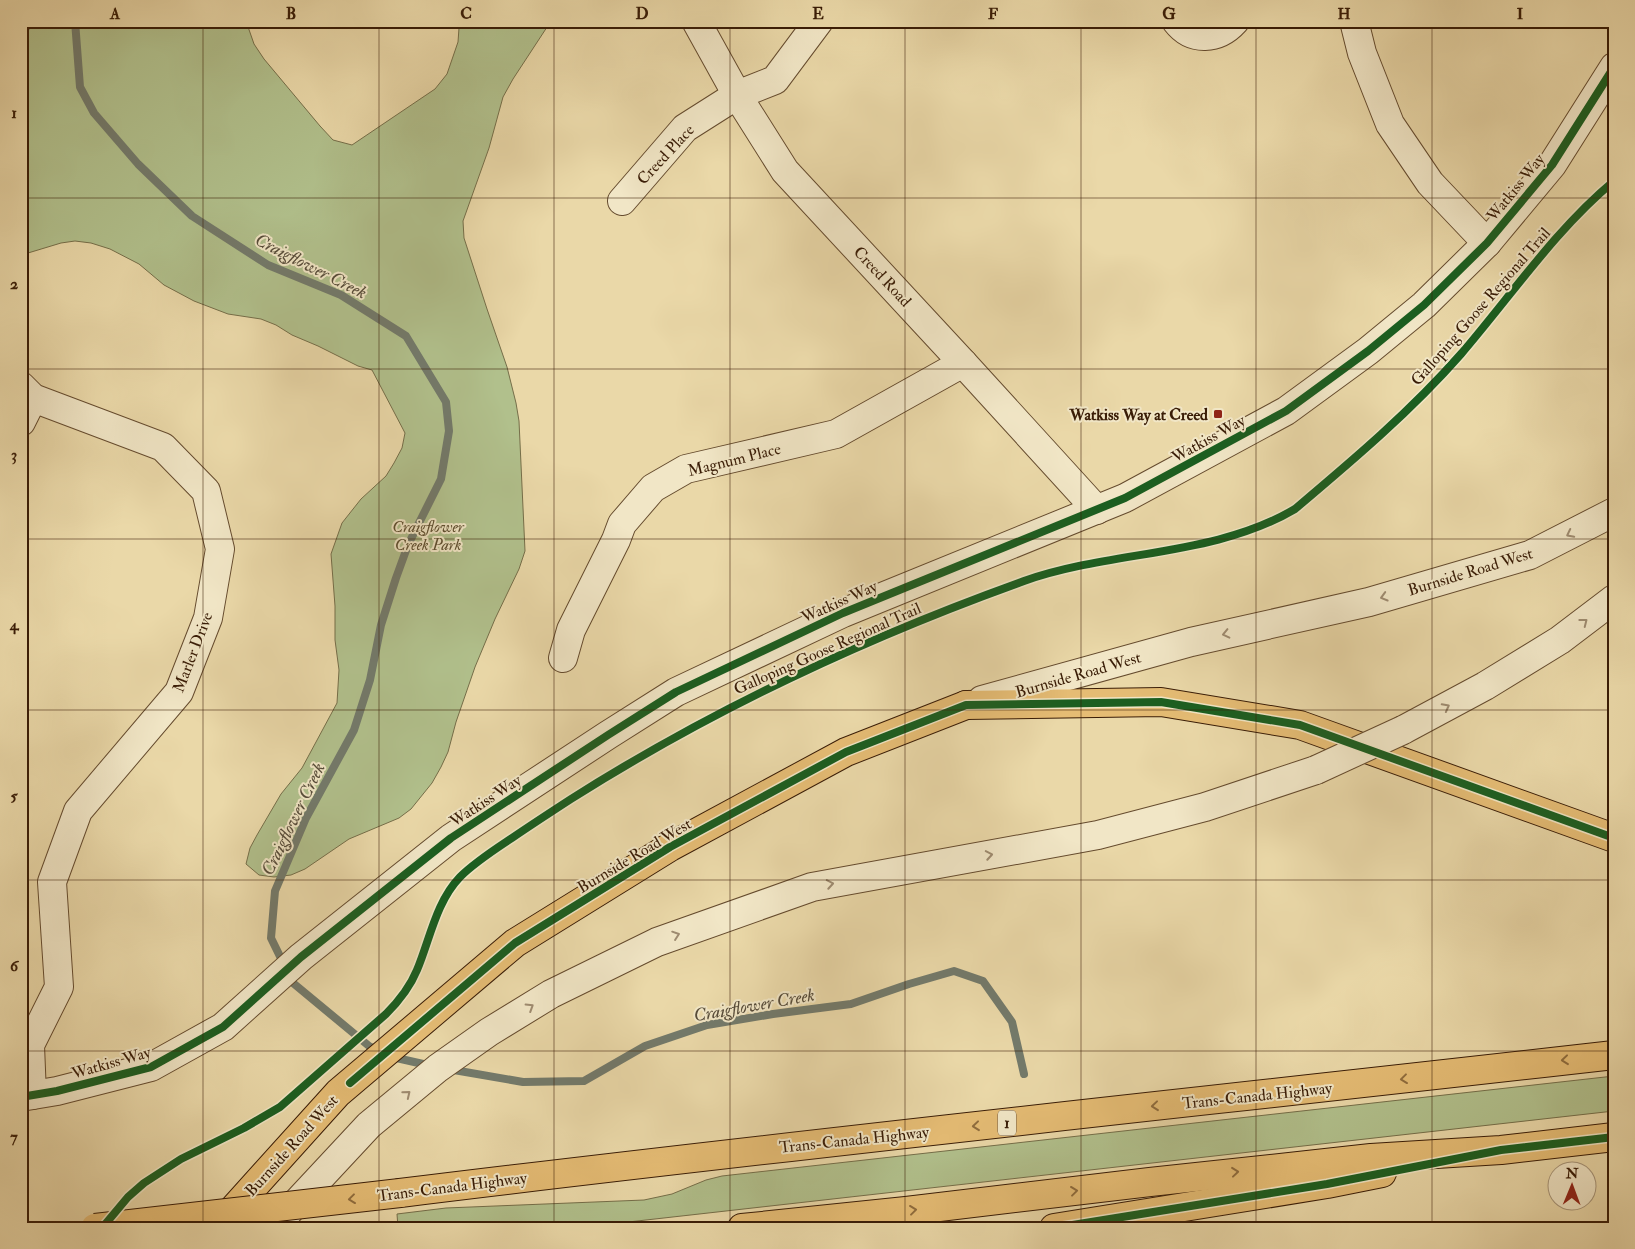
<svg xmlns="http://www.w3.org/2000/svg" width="1635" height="1249" viewBox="0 0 1635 1249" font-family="'IM FELL Double Pica',serif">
	<rect width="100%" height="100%" fill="#ead8a8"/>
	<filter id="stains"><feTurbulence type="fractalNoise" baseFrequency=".004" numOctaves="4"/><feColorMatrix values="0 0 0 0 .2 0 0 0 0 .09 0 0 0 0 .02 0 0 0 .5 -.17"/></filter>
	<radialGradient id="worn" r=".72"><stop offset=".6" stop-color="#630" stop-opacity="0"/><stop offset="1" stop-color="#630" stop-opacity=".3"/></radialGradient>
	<!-- green -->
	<g fill="#b1c08c" stroke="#756e49">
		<polygon points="21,21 246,21 254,44 264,59 320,126 333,140 352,145 435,89 447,74 458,42 459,28 464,21 551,21 513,79 503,97 489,148 463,221 464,238 487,309 507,367 516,403 519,421 525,551 519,569 495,619 475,667 456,722 448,752 441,767 432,783 411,809 399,818 349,839 305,869 291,875 274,877 259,875 246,864 250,848 257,835 281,794 302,768 337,703 339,670 335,640 335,606 331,554 342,523 361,499 386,476 394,463 402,448 405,433 372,370 358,366 318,346 292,335 276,325 261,319 228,314 194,301 164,285 139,264 110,249 91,243 75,241 61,243 28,253 21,253"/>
		<polygon points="1614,1076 1614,1111 575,1228 398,1228 397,1214 446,1208 644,1200 672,1194 706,1180 722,1176"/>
	</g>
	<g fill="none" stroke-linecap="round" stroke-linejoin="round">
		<!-- stream -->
		<g stroke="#737a6b" stroke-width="8">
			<polyline points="75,21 80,87 94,113 138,164 192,216 268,265 341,295 406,336 446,402 449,431 441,479 408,545 396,578 381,625 370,680 354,730 306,818 275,891 271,938 293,983 369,1046 379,1051"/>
			<polyline points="21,34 31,21"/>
			<polyline points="392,1057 432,1066"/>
			<polyline points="448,1069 523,1082 584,1081 645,1046 707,1025 773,1014 851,1004 909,984 954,971 983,981 1012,1022 1024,1074"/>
		</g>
		<!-- minor casing -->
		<g stroke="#654b2e" stroke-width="30">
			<g id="minor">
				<polyline points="696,21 737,95 785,171 963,363 1097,510"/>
				<path d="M1176 21C1192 42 1218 40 1235 21"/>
				<polyline points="1354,21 1362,53 1390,124 1430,183 1487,243"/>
				<polyline points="622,201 685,128 737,95 775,80 819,21"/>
				<polyline points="21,386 33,398 163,447 206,491 220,549 208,618 179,692 78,811 52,882 59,987 30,1045 32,1095"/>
				<polyline points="21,422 33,398"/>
				<polyline points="563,658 571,630 616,540 622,524 653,488 686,469 836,434 963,363"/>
				<polyline points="982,700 1191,642 1369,602 1530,555 1614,512"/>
				<polyline points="1403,730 1485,686 1560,640 1614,599"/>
				<polyline points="21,1097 57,1091 151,1067 223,1027 301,957 451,838 608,735 676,692 843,613 1125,498 1286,411 1368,351 1424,305 1487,243 1552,165 1614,67"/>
				<polyline points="273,1228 369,1125 438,1068 489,1032 551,994 657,942 812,887 1098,835 1205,807 1316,770"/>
			</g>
		</g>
		<!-- major casing -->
		<g stroke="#391c06" stroke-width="30">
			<polyline id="major" points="219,1225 338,1093 515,943 670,847 846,752 966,705"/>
		</g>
		<!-- highway casing -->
		<g stroke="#391c06" stroke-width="30">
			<g id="highway">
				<polyline points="966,705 1161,702 1300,725 1614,838"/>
				<path d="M400 1193C804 1143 1209 1101 1614 1055"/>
				<polyline points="742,1228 906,1211 1150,1182 1371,1158 1501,1150 1614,1137"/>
				<polyline points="1054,1228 1327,1184 1382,1173"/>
			</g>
		</g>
		<!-- minor -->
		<use href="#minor" stroke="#f1e6c6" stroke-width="28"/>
		<!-- major -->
		<use href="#major" stroke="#e5bc74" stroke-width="28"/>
		<!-- highway -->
		<use href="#highway" stroke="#e5bc74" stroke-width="28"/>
		<!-- minor-bridge casing -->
		<g stroke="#654b2e" stroke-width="30" stroke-linecap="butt">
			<polyline id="minor-bridge" points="1316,770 1403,730"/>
		</g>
		<!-- highway-bridge casing -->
		<g stroke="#391c06" stroke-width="30" stroke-linecap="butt">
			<polyline id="highway-bridge" points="95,1228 400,1193"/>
		</g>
		<!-- minor-bridge -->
		<use href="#minor-bridge" stroke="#f1e6c6" stroke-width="28"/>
		<!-- highway-bridge -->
		<use href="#highway-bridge" stroke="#e5bc74" stroke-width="28"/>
		<!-- cycleway casing -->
		<g stroke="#f1e6c6" stroke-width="11">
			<g id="cycleway">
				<polyline points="350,1083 515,943 670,847 846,752 966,705 1161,702 1300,725 1614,838"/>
				<polyline points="21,1097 57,1091 151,1067 223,1027 301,957 451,838 608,735 676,692 843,613 1125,498 1286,411 1368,351 1424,305 1487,243 1552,165 1614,67"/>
				<path d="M102 1228 128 1197 144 1183 181 1159 244 1128 280 1107 386 1014C399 1001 410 987 417 970 430 939 436 902 460 877 475 862 494 850 512 838 531 825 551 812 571 799 713 709 865 638 1024 581 1111 550 1214 557 1295 509 1353 460 1411 411 1461 354 1511 296 1555 230 1614 181"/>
				<polyline points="1054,1228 1327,1184 1501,1150 1614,1137"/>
			</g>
		</g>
		<!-- cycleway -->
		<use href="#cycleway" stroke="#1b5e20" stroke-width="8"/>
	</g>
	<!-- one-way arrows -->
	<defs><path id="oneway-chevron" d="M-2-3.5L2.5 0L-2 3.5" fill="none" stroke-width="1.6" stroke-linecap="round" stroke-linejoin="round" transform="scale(1.25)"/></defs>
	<g stroke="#9e8b70">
		<use href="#oneway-chevron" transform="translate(1570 534) rotate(153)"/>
		<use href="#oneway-chevron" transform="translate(1384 597) rotate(164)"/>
		<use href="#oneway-chevron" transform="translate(1584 622) rotate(-38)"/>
		<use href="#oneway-chevron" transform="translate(1226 634) rotate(167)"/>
		<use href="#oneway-chevron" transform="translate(1446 707) rotate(-28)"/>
		<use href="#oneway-chevron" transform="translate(989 855) rotate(-10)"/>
		<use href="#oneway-chevron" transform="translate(830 884) rotate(-10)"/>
		<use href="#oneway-chevron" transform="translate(676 935) rotate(-19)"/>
		<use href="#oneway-chevron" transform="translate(530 1007) rotate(-32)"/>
		<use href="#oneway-chevron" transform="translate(407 1094) rotate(-39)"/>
	</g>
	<g stroke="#8f6c3d">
		<use href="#oneway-chevron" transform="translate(1565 1060) rotate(174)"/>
		<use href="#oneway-chevron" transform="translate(1404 1079) rotate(173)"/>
		<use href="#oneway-chevron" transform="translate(1155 1106) rotate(174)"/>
		<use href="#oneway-chevron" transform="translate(976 1126) rotate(174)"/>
		<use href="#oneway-chevron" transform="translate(1235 1172) rotate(-6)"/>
		<use href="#oneway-chevron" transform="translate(1074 1191) rotate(-7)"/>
		<use href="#oneway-chevron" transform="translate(352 1199) rotate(173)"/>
		<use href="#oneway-chevron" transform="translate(913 1210) rotate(-7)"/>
	</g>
	<!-- grid -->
	<path fill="none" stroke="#391c06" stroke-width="1" stroke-opacity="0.55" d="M203 21V1228M379 21V1228M554 21V1228M730 21V1228M905 21V1228M1081 21V1228M1256 21V1228M1432 21V1228M21 198H1614M21 369H1614M21 539H1614M21 710H1614M21 880H1614M21 1051H1614"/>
	<!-- markers -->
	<rect fill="#8f2418" stroke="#f1e6c6" stroke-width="2" x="1213" y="409" width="10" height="10" rx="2.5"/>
	<g text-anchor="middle" stroke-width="4" stroke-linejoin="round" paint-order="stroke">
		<!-- shield labels -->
		<rect fill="#f1e6c6" stroke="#705940" stroke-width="1" x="998" y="1110.5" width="18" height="25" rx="4"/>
		<g font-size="15" font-weight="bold" fill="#391c06">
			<text x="1007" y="1128">1</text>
		</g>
		<!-- street labels -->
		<g font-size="16" fill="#391c06" stroke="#f1e6c6">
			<text transform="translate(665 154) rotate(-47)" y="6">Creed Place</text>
			<text transform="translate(1515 187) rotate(-51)" y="6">Watkiss Way</text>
			<text transform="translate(883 276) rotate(47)" y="6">Creed Road</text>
			<text transform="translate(1480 306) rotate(-49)" y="6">Galloping Goose Regional Trail</text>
			<text transform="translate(1208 438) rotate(-29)" y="6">Watkiss Way</text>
			<text transform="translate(734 459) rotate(-14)" y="6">Magnum Place</text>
			<text transform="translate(1470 571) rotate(-17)" y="6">Burnside Road West</text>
			<text transform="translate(839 601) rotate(-24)" y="6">Watkiss Way</text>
			<text transform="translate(827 648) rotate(-24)" y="6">Galloping Goose Regional Trail</text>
			<text transform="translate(192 652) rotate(-69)" y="6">Marler Drive</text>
			<text transform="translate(1078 674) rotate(-16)" y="6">Burnside Road West</text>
			<text transform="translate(485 800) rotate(-33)" y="6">Watkiss Way</text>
			<text transform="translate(634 855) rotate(-31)" y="6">Burnside Road West</text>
			<text transform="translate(111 1062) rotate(-16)" y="6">Watkiss Way</text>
			<text transform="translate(1257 1095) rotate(-6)" y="6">Trans-Canada Highway</text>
			<text transform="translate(854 1139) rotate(-6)" y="6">Trans-Canada Highway</text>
			<text transform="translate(291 1145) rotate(-48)" y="6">Burnside Road West</text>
			<text transform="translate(452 1186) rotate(-7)" y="6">Trans-Canada Highway</text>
		</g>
		<!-- poi labels -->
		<g font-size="16" font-weight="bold" fill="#391c06" stroke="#f1e6c6" text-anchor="end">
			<text x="1208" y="420">Watkiss Way at Creed</text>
		</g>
		<!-- park labels -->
		<g font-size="16" font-style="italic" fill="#5d4d2e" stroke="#f1e6c6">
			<text x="428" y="532">Craigflower<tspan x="428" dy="18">Creek Park</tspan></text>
		</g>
		<!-- water labels -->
		<g font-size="18" font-style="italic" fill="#564b39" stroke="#f1e6c6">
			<text transform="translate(311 266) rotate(27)" y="6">Craigflower Creek</text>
			<text transform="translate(293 819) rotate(-64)" y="6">Craigflower Creek</text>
			<text transform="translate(754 1005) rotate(-10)" y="6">Craigflower Creek</text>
		</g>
	</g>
	<!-- margin -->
	<rect width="1635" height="1249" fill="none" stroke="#ead8a8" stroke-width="55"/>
	<!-- north arrow -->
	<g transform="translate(1572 1186) rotate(1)"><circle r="24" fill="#f1e6c6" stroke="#a79579"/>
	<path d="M0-4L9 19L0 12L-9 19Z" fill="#8f2418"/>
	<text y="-8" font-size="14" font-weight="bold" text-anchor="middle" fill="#391c06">N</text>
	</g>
	<rect x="28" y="28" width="1580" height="1194" fill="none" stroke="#391c06" stroke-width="2"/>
	<g font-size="16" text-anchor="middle" font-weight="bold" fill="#391c06">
		<text x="115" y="19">A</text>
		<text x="291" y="19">B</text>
		<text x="466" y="19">C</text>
		<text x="642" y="19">D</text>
		<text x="818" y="19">E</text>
		<text x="993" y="19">F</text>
		<text x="1169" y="19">G</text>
		<text x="1344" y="19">H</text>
		<text x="1520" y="19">I</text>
		<text x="14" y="118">1</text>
		<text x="14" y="289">2</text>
		<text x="14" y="460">3</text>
		<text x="14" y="630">4</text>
		<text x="14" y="801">5</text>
		<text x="14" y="971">6</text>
		<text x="14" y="1142">7</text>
	</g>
	<rect width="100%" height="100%" filter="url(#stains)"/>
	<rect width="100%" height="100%" fill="url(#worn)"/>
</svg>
